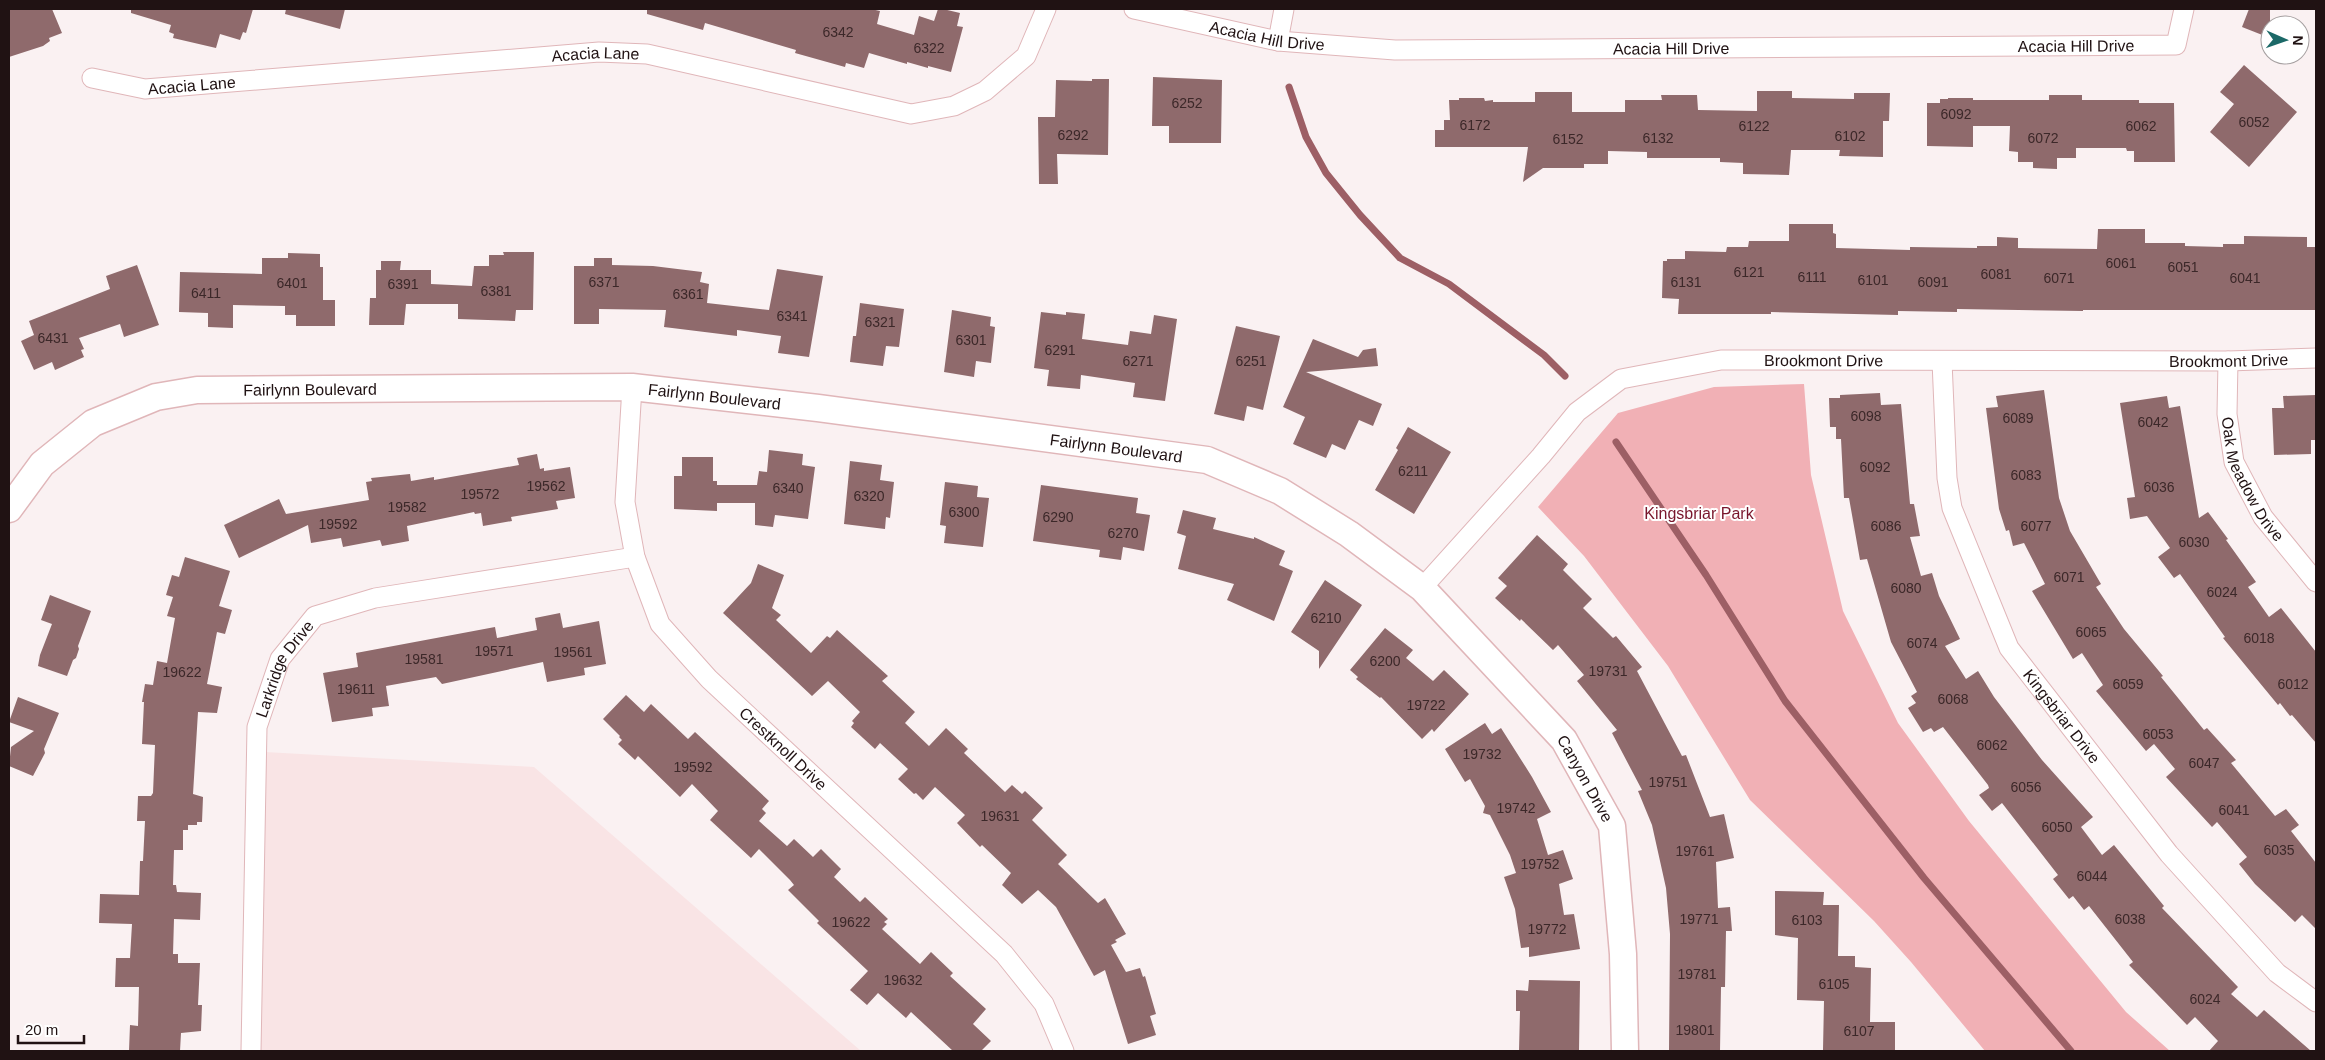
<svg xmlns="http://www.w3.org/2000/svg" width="2325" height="1060" viewBox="0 0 2325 1060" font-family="Helvetica,sans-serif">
	<rect width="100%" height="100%" fill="#faf1f2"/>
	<!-- built -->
	<polygon fill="#f9e4e5" points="265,752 534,767 861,1051 256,1051"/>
	<!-- green -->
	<polygon fill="#f1b0b5" points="1804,384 1811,475 1843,611 1898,723 1969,821 2126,1012 2170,1051 1985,1051 1911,962 1874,921 1750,800 1668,666 1584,556 1538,507 1618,413 1714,387"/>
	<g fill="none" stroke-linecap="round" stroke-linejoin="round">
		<!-- stream -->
		<g stroke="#9d5f65" stroke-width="7">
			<polyline points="1289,87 1306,137 1326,173 1360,215 1400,258 1449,284 1544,355 1565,376"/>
			<polyline points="1616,442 1706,575 1785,701 1924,878 2071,1051"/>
		</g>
	</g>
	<!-- building -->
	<g fill="#8f6a6c">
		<polygon points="9,9 52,9 62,33 49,38 50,41 43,46 9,57"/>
		<polygon points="131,9 253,9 246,33 243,32 240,40 220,34 216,48 173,38 174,34 169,32 171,25 131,13"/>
		<polygon points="286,9 345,9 340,29 285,14"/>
		<polygon points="647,9 871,9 880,11 877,24 914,35 919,16 934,21 938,9 943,9 960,13 957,26 963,27 951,72 928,66 928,68 907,62 907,64 869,53 864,68 846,63 845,67 795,53 796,50 705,23 703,30 647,14"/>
		<polygon points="2249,9 2270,9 2270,38 2242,27"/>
		<polygon points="2244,65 2297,112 2249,167 2210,132 2234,104 2220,92"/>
		<polygon points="1153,77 1222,80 1221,143 1169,143 1169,126 1152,126"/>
		<polygon points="1092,79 1109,79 1108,155 1057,154 1058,184 1039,184 1038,117 1055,117 1056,80 1092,81"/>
		<polygon points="1757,91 1792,91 1792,98 1854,99 1854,93 1890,93 1889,121 1883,121 1883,157 1839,156 1840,150 1791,150 1789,175 1743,174 1743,163 1720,162 1720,158 1647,158 1647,152 1608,151 1608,164 1584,164 1584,168 1543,168 1523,182 1528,147 1435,147 1435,130 1444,130 1444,120 1450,120 1449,100 1459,100 1459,98 1484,98 1485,101 1493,100 1493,102 1535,102 1535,92 1572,92 1572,112 1625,112 1625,100 1662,100 1661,95 1697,95 1698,110 1757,111"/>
		<polygon points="2049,95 2082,95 2082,100 2139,100 2139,103 2174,103 2175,162 2134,162 2134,151 2127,151 2126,148 2076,148 2076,158 2057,158 2057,169 2033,168 2033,162 2018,162 2018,152 2009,151 2010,126 1973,126 1973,147 1927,146 1927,103 1940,103 1940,99 1948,99 1948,98 1973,98 1973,100 2049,100"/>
		<polygon points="1789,224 1833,224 1833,233 1836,234 1836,248 1910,250 1910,247 1977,248 1977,246 1997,246 1997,237 2018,238 2018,248 2097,249 2098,229 2145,229 2145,243 2185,243 2185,246 2223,247 2223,244 2244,244 2244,236 2307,237 2307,247 2316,247 2316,310 2083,310 2083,311 1957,309 1957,312 1898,311 1898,315 1771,312 1771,314 1678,314 1679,299 1662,298 1663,261 1667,261 1667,259 1685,259 1685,251 1726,252 1727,247 1748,247 1749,241 1789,241"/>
		<polygon points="503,252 534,252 533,310 516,310 515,321 458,319 458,304 406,304 404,325 369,325 370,298 376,298 376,270 381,270 381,261 401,261 400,270 431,270 431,284 472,286 474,266 489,266 489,255 504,255"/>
		<polygon points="288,253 320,254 320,267 323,267 323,300 335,300 335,326 296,326 296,315 285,315 285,306 233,305 233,328 208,327 208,313 179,312 180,272 262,274 262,258 288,258"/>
		<polygon points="594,258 612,258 612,265 653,266 702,272 700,282 709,284 707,303 769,310 777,269 823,276 809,357 778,353 781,336 737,330 737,336 664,327 666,310 599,309 599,324 574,324 574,266 594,266"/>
		<polygon points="137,265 159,325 124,337 120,324 79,338 84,349 81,350 84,357 55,370 52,362 34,370 21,341 34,335 29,321 110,289 106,276"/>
		<polygon points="860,303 904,309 899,347 886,346 883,366 850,362 853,336 856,336"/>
		<polygon points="952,310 991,317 990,326 995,327 991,363 976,361 974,377 944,372"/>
		<polygon points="1041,312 1066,315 1066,312 1085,314 1082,339 1128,345 1130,331 1151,334 1154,315 1177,319 1165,401 1133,397 1135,383 1081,375 1080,389 1047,386 1049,370 1034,368"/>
		<polygon points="1236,326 1280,336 1263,410 1247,406 1244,421 1214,414"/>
		<polygon points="1313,339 1358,357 1363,350 1376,348 1378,366 1306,372 1382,404 1373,426 1359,420 1345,450 1332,444 1326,458 1293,444 1305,417 1283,407"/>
		<polygon points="2044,390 2059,498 2070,531 2101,584 2096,587 2124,629 2163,676 2161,677 2204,730 2207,728 2236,760 2231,763 2275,816 2286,809 2299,825 2291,831 2316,863 2316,929 2302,915 2295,922 2255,884 2239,864 2247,857 2217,822 2212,827 2166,777 2175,769 2154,744 2146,751 2096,691 2103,685 2082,653 2073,659 2032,591 2045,584 2024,543 2013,546 2009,530 2006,531 1999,509 1986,408 1998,407 1996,396"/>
		<polygon points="1880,393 1881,405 1901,404 1910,504 1914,504 1920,536 1910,537 1921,576 1932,573 1939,596 1960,639 1945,646 1966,679 1978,671 1994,697 2042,760 2093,817 2081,827 2102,855 2114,845 2164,906 2162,908 2238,987 2231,994 2257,1017 2264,1010 2311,1051 2209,1051 2218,1041 2195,1017 2187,1025 2129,965 2133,962 2089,906 2084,910 2073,896 2069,899 2053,879 2058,875 2002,803 1992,811 1979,795 1989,788 1988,785 1943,727 1934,732 1931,728 1923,732 1908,708 1916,703 1911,696 1917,692 1891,642 1867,559 1860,560 1849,498 1844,498 1841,439 1836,439 1836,427 1830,427 1829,398 1840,398 1840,395"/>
		<polygon points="2316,395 2316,440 2311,440 2311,454 2274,455 2272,408 2284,408 2283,396"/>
		<polygon points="2167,396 2169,408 2180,406 2199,518 2208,512 2228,539 2226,540 2256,582 2248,587 2269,617 2281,608 2316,652 2316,743 2292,715 2290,716 2280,703 2278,705 2250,671 2223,638 2225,637 2180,574 2174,578 2158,557 2170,548 2147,516 2130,519 2127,498 2135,497 2120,403"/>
		<polygon points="1408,427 1451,452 1414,514 1375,490 1398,450 1396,448"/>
		<polygon points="769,450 803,454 802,465 815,467 808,519 775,515 773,527 755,525 755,503 717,503 717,511 674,509 674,476 682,476 682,457 713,457 713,481 717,481 717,485 757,485 759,471 767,472"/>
		<polygon points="537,454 540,469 544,468 544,471 570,467 575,498 556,501 558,509 511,517 512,521 483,526 481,513 475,514 474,512 407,526 409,541 382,546 380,540 343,547 341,538 311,543 308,525 239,558 224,525 279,499 286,514 369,500 366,482 372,481 371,478 410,474 411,481 434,477 434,480 519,465 517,458"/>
		<polygon points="850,461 882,465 880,480 894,482 890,518 886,517 885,529 844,524"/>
		<polygon points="945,482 978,486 977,497 989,498 983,547 944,543 946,526 940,525"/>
		<polygon points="1041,485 1138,498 1136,513 1150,515 1144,551 1123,547 1121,560 1099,557 1100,550 1033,541"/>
		<polygon points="1183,510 1216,518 1213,529 1254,539 1254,537 1285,551 1279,565 1293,571 1274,621 1227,600 1234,584 1178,569 1186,536 1177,533"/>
		<polygon points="1537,535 1568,564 1563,570 1592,599 1583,608 1613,638 1616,636 1642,667 1637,671 1682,756 1686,755 1710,817 1724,814 1734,858 1716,862 1718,908 1730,907 1732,931 1726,931 1725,987 1721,987 1720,1051 1669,1051 1670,934 1666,888 1652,825 1638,791 1642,790 1612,733 1617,730 1577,681 1584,675 1558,645 1553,650 1521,619 1520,621 1495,598 1507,586 1498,578"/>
		<polygon points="185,557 230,571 219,606 232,610 225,634 217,632 207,684 222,687 217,713 198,712 193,794 203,797 202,822 197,822 197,825 188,825 188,830 183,830 183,850 174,850 173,885 176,885 177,892 201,893 200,920 174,919 173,954 178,954 178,963 200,963 198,1005 202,1005 201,1031 181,1033 180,1051 129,1051 130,1025 138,1026 139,987 115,987 116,958 130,958 132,924 99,923 100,894 139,895 140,861 143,861 145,821 137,821 138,796 151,796 153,793 155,745 142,744 144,702 142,702 145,684 153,685 157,661 167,663 175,618 167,616 173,597 166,595 172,575 179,577"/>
		<polygon points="758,564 784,575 772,608 781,615 776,620 811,653 827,636 830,638 837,630 888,676 882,681 915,712 905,723 929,746 946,728 968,749 964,753 1005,792 1012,785 1022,794 1025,791 1043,808 1032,820 1067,855 1058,864 1098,903 1105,898 1126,934 1115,940 1117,942 1111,945 1126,972 1140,968 1143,977 1145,976 1156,1014 1150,1016 1156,1035 1128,1044 1105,970 1094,976 1056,907 1038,890 1022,904 1002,885 1011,873 982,845 980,847 957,823 965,815 935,787 923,800 916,793 914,794 898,779 908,769 880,743 875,749 851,727 854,723 852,721 860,712 828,681 812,696 723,613 751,583"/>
		<polygon points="1325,580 1362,605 1319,669 1319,651 1291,632"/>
		<polygon points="50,595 91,611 78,646 79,649 76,658 73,660 67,676 38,666 40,655 52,624 41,620"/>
		<polygon points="560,613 563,628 599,621 606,664 584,668 585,675 547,682 543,662 442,684 436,677 386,686 389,706 372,708 373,716 332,722 323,673 358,667 356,653 495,627 497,638 537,630 535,618"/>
		<polygon points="1385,628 1413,650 1406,658 1433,681 1444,670 1469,694 1434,732 1432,729 1422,739 1381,697 1380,698 1356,679 1358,677 1350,670"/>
		<polygon points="626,695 644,712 651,704 688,739 695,732 769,801 762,809 766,813 759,821 787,846 794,839 813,857 821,849 841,869 834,877 860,902 865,897 888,919 884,922 887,924 882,929 920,964 931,952 953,973 950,976 986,1009 973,1024 991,1041 981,1051 953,1051 911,1012 906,1018 878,993 867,1005 850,990 868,971 817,923 819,921 788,890 794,885 790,880 759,849 751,858 710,820 718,811 692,784 680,797 638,756 635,760 618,744 622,740 619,737 620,736 603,719"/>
		<polygon points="18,697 59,713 44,749 45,753 33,776 9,766 11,747 34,731 9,722"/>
		<polygon points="1485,723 1492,734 1501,728 1532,777 1551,812 1537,819 1548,855 1563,850 1573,879 1559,884 1564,915 1574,914 1580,949 1529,957 1529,947 1521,948 1515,909 1504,877 1516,873 1510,855 1490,815 1483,813 1485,806 1470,779 1465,782 1445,749"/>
		<polygon points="1775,891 1824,892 1823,905 1839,905 1838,956 1855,956 1855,967 1871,968 1870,1022 1895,1022 1895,1051 1823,1050 1824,1001 1797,1000 1798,938 1775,935"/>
		<polygon points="1529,980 1580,981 1579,1051 1519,1051 1520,1011 1516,1011 1516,990 1528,991"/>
	</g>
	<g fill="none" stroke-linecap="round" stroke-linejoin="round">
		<!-- street casing -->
		<g stroke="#e0b6b9" stroke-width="21">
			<g id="street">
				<path id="s1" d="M1134 9 1278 41 1395 50 2176 45 2184 9"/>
				<polyline points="1278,41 1284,9"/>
				<path id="s2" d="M92 78 145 89 599 52 647 54 911 114 954 106 985 91 1026 56 1046 9"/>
				<path id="s3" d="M1942 361 1947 478 1952 508 2009 648 2169 854 2277 973 2316 1002"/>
				<path id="s4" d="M2228 361 2227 414 2234 462 2263 517 2316 582"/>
				<path id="s5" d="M632 387 625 502 635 557 660 624 709 679 1004 954 1044 1004 1064 1051"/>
				<path id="s6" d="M1422 588 1541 456 1577 412 1621 379 1721 360 2228 361 2316 358"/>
				<path id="s7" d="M251 1051 257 727 280 659 315 616 375 598 635 557"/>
			</g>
		</g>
		<!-- secondary casing -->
		<g stroke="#e0b6b9" stroke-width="29">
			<g id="secondary">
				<path id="s8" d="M9 509 42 464 93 423 156 397 197 390 632 387 818 408 1207 460 1280 491 1349 534 1422 588 1564 740 1612 826 1623 954 1625 1051"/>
			</g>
		</g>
		<!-- street -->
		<use href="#street" stroke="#fff" stroke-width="19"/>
		<!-- secondary -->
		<use href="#secondary" stroke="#fff" stroke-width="26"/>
	</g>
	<g text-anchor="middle" stroke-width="4" stroke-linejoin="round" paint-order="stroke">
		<!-- number labels -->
		<g font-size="14" fill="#3c2829">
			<text x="838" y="37">6342</text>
			<text x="929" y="53">6322</text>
			<text x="1187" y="108">6252</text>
			<text x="1956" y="119">6092</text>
			<text x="2254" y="127">6052</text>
			<text x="1475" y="130">6172</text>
			<text x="1754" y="131">6122</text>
			<text x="2141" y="131">6062</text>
			<text x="1073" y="140">6292</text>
			<text x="1850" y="141">6102</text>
			<text x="1658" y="143">6132</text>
			<text x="2043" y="143">6072</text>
			<text x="1568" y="144">6152</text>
			<text x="2121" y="268">6061</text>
			<text x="2183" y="272">6051</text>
			<text x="1749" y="277">6121</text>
			<text x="1996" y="279">6081</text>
			<text x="1812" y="282">6111</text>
			<text x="2059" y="283">6071</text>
			<text x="2245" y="283">6041</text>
			<text x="1873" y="285">6101</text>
			<text x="604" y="287">6371</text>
			<text x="1686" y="287">6131</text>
			<text x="1933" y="287">6091</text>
			<text x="292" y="288">6401</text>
			<text x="403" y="289">6391</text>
			<text x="496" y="296">6381</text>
			<text x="206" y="298">6411</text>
			<text x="688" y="299">6361</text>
			<text x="792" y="321">6341</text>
			<text x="880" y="327">6321</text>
			<text x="53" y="343">6431</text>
			<text x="971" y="345">6301</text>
			<text x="1060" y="355">6291</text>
			<text x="1138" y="366">6271</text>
			<text x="1251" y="366">6251</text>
			<text x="1866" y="421">6098</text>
			<text x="2018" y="423">6089</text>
			<text x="2153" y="427">6042</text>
			<text x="1875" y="472">6092</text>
			<text x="1413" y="476">6211</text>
			<text x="2026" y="480">6083</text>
			<text x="546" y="491">19562</text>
			<text x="2159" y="492">6036</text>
			<text x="788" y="493">6340</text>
			<text x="480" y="499">19572</text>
			<text x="869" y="501">6320</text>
			<text x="407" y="512">19582</text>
			<text x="964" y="517">6300</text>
			<text x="1058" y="522">6290</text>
			<text x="338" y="529">19592</text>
			<text x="1886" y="531">6086</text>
			<text x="2036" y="531">6077</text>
			<text x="1123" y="538">6270</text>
			<text x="2194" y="547">6030</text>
			<text x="2069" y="582">6071</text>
			<text x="1906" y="593">6080</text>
			<text x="2222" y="597">6024</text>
			<text x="1326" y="623">6210</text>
			<text x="2091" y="637">6065</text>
			<text x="2259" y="643">6018</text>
			<text x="1922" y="648">6074</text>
			<text x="494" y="656">19571</text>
			<text x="573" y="657">19561</text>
			<text x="424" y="664">19581</text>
			<text x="1385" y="666">6200</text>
			<text x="1608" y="676">19731</text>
			<text x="182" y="677">19622</text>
			<text x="2128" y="689">6059</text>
			<text x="2293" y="689">6012</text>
			<text x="356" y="694">19611</text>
			<text x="1953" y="704">6068</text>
			<text x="1426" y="710">19722</text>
			<text x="2158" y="739">6053</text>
			<text x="1992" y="750">6062</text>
			<text x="1482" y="759">19732</text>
			<text x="2204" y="768">6047</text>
			<text x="693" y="772">19592</text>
			<text x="1668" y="787">19751</text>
			<text x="2026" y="792">6056</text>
			<text x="1516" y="813">19742</text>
			<text x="2234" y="815">6041</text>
			<text x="1000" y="821">19631</text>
			<text x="2057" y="832">6050</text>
			<text x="2279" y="855">6035</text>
			<text x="1695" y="856">19761</text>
			<text x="1540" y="869">19752</text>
			<text x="2092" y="881">6044</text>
			<text x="1699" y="924">19771</text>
			<text x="2130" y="924">6038</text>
			<text x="1807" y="925">6103</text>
			<text x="851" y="927">19622</text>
			<text x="1547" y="934">19772</text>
			<text x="1697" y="979">19781</text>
			<text x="903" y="985">19632</text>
			<text x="1834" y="989">6105</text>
			<text x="2205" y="1004">6024</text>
			<text x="1695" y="1035">19801</text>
			<text x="1859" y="1036">6107</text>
		</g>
		<!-- street labels -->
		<g font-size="16" fill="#201213" stroke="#fff">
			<text dy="6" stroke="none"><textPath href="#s1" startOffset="136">Acacia Hill Drive</textPath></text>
			<text dy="6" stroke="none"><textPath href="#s1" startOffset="946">Acacia Hill Drive</textPath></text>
			<text dy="6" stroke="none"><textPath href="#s1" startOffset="541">Acacia Hill Drive</textPath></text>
			<text dy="6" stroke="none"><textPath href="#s2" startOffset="506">Acacia Lane</textPath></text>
			<text dy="6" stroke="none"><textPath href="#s2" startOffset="101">Acacia Lane</textPath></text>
			<text dy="6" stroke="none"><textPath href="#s6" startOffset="494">Brookmont Drive</textPath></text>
			<text dy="6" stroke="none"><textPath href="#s6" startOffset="899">Brookmont Drive</textPath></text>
			<text dy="6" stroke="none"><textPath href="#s8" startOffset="344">Fairlynn Boulevard</textPath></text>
			<text dy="6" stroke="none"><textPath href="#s8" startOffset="749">Fairlynn Boulevard</textPath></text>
			<text dy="6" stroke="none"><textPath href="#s8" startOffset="1154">Fairlynn Boulevard</textPath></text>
			<text dy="6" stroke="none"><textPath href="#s4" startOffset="124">Oak Meadow Drive</textPath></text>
			<text dy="6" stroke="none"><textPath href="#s7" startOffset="389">Larkridge Drive</textPath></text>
			<text dy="6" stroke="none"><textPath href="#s3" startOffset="385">Kingsbriar Drive</textPath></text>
			<text dy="6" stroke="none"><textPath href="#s5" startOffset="418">Crestknoll Drive</textPath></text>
			<text dy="6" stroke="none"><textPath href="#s8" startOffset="1749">Canyon Drive</textPath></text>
		</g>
		<!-- park labels -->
		<g font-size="16" fill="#79162c" stroke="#fff">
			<text x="1699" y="519">Kingsbriar Park</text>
		</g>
	</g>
	<!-- border -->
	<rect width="2325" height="1060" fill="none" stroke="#201213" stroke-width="20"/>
	<!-- north arrow -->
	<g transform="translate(2285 40) rotate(92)"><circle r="24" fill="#ffffff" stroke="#a6a0a1"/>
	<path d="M0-4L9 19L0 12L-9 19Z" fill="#1c6968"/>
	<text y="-8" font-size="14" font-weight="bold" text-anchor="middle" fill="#201213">N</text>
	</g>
	<!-- scale -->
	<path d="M18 1035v8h66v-8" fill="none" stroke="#201213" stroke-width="2.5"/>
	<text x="25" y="1035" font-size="15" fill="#201213" stroke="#ffffff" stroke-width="4" paint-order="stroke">20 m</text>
</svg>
